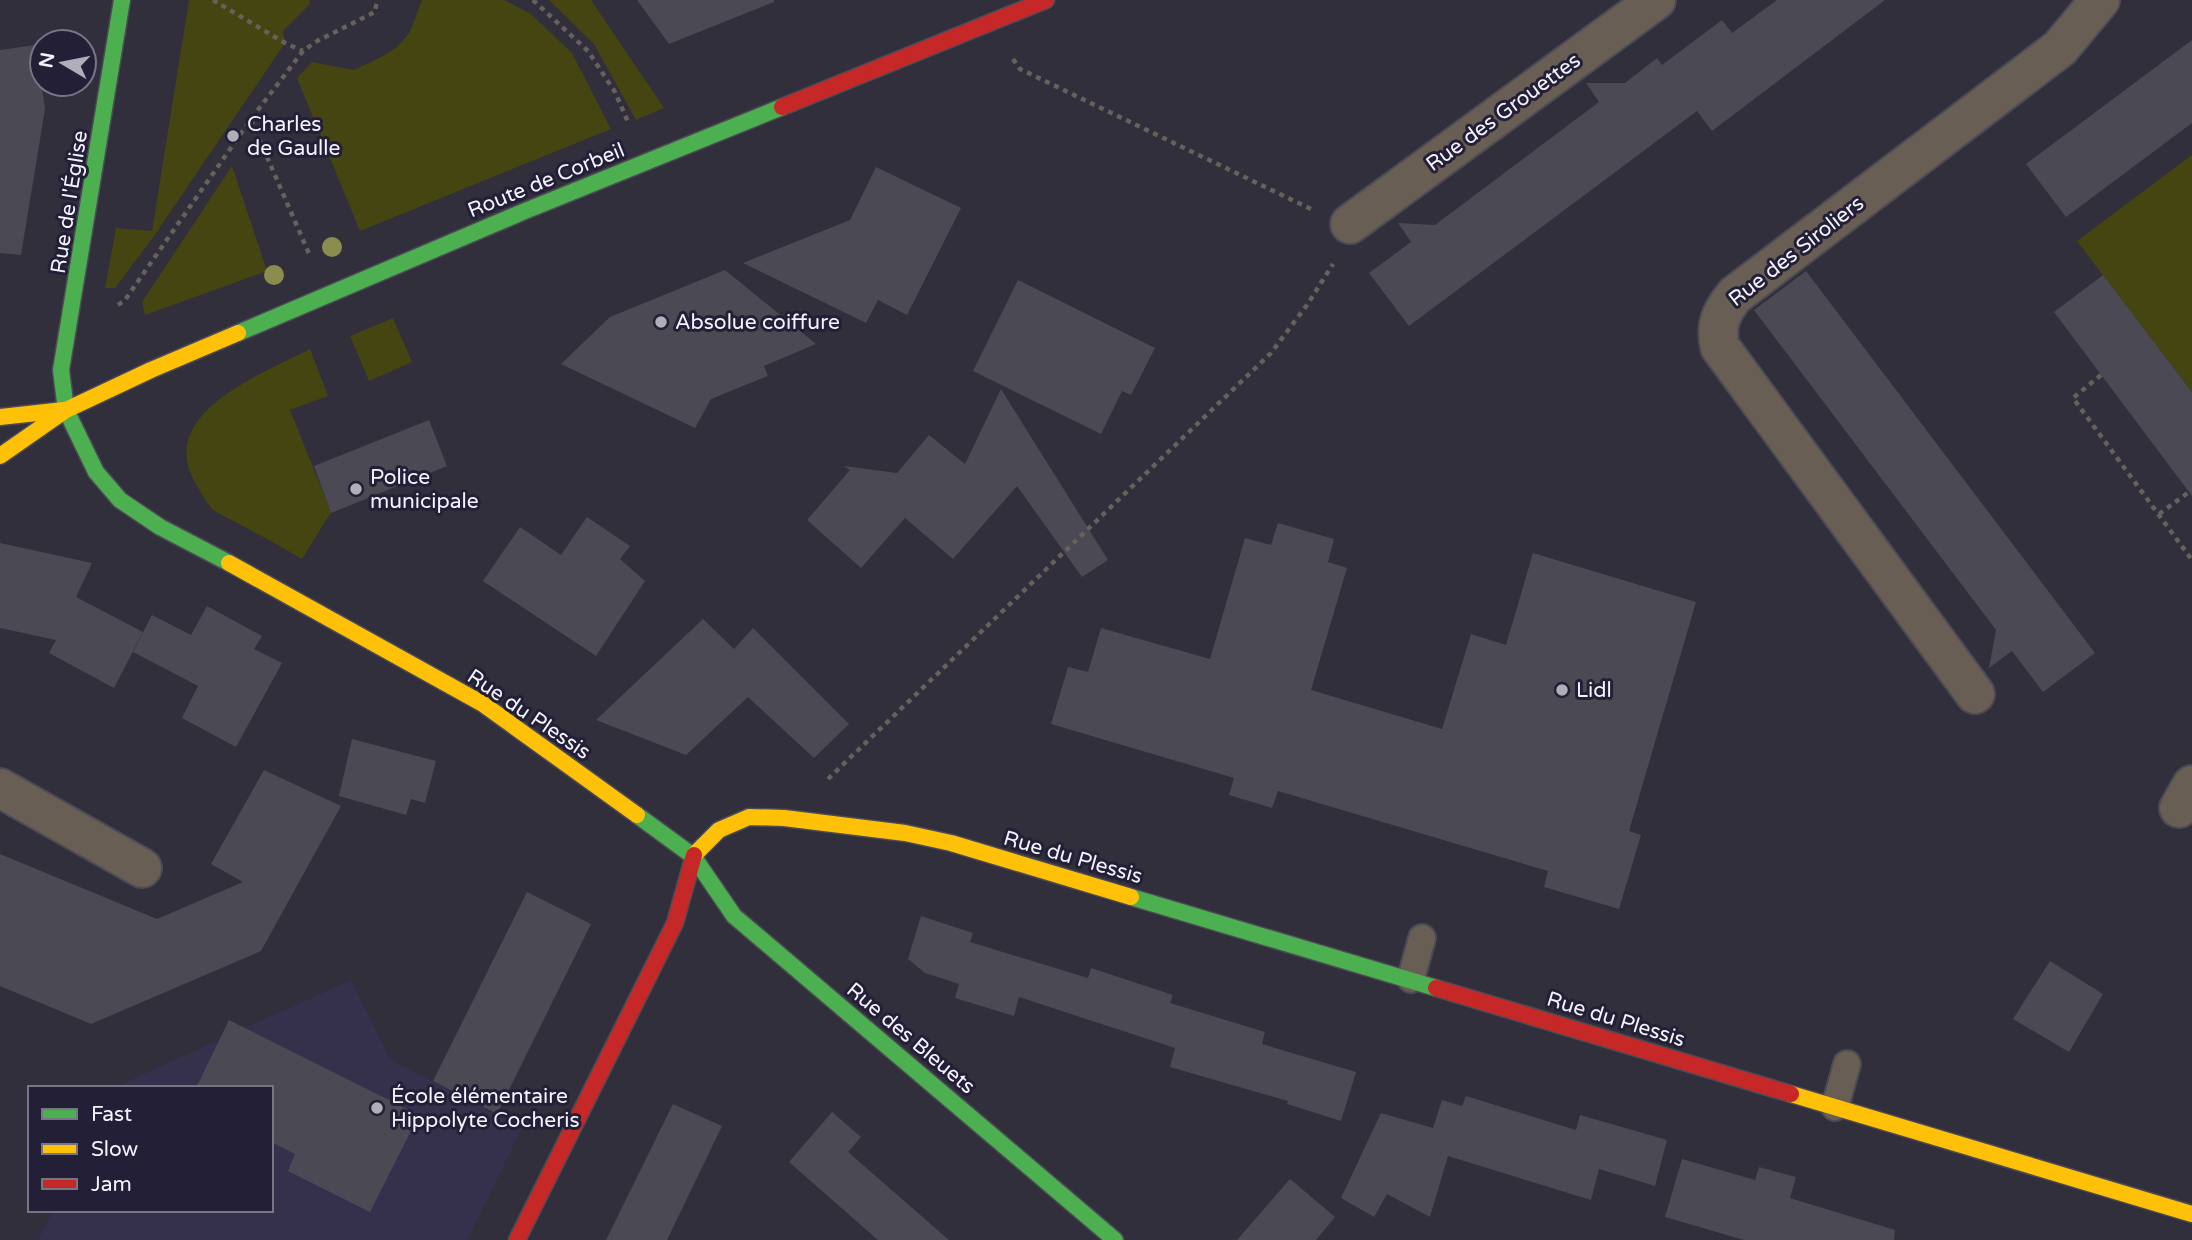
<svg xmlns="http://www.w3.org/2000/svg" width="2192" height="1240" viewBox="0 0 2192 1240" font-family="'Varela Round',sans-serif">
	<rect width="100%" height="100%" fill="#302f3b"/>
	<!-- built -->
	<polygon fill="#35314d" points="351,980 390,1059 522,1128 467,1240 38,1240 53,1210 271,1210 271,1088 113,1088"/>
	<!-- green -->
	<g fill="#444511">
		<polygon points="189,0 309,0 310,4 283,31 285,43 154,236 115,288 105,288 116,228 152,231"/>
		<polygon points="422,0 504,0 531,14 572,53 611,129 360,231 297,78 312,62 354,70 383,56 397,47 410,32"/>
		<polygon points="549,0 591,0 664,108 636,120 594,44"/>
		<polygon points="2192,155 2192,392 2077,241"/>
		<polygon points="232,166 267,271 145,315 142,302"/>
		<polygon points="393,318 412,362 369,381 350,336"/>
		<path d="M310 349 328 396 290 410 331 512 302 559C282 547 261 536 241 525 232 520 220 515 212 509 205 501 200 491 195 482 155 413 264 373 310 349Z"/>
	</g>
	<!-- building -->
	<g fill="#4a4954">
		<polygon points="637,0 774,0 774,2 669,44"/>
		<polygon points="1777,0 1885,0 1712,131 1697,111 1409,326 1369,273 1411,242 1398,223 1435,225 1599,102 1586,83 1625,83 1657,58 1662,65 1722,20 1732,33"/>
		<polygon points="2192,40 2192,123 2066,217 2026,164"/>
		<polygon points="36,45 45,109 21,255 0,253 0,50"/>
		<polygon points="876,167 961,208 907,315 878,300 866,323 743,263 850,220"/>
		<polygon points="725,270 816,344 764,366 768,376 711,399 695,428 561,364 610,317"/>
		<polygon points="1806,271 2095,653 2043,692 2012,651 1989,668 1996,630 1754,310"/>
		<polygon points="2103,275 2192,392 2192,496 2054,312"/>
		<polygon points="1018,280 1155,348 1131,395 1122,391 1101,434 973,371"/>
		<polygon points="1001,389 1108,560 1082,577 1017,486 953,559 905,518 861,568 807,520 850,470 844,466 897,473 929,435 965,464"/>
		<polygon points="429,420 447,466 331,513 314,466"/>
		<polygon points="587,517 630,546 620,559 645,581 596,656 483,581 520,527 561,555"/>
		<polygon points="1278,523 1334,539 1328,562 1347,568 1311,690 1442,729 1471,634 1506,645 1533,553 1696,602 1629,831 1641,835 1619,909 1544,887 1548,871 1278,791 1272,808 1229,795 1234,778 1051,724 1068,667 1088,672 1101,628 1210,659 1245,538 1271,545"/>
		<polygon points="0,543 92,563 76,597 143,632 114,688 49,653 56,640 0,628"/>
		<polygon points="207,606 262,636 254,649 282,663 236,747 182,718 198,686 133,652 152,615 191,635"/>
		<polygon points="703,619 734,649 753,628 849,724 814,758 748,697 686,755 596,720"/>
		<polygon points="352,739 436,761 425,803 411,799 406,815 339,796"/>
		<polygon points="264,770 341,806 261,951 91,1024 0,986 0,854 157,919 243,882 211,864"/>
		<polygon points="527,892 591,924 497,1114 433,1081"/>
		<polygon points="921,916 973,933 970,942 1088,978 1091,968 1173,995 1170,1003 1265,1032 1262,1044 1356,1072 1341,1121 1287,1104 1288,1101 1170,1067 1175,1048 1019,997 1014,1016 955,998 959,984 925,973 908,959"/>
		<polygon points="2050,961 2103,994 2069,1052 2013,1019"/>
		<polygon points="229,1020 419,1115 370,1212 288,1171 295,1154 271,1142 271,1088 196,1088"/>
		<polygon points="1466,1096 1576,1130 1580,1115 1667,1140 1655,1186 1599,1169 1591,1200 1448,1156 1430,1217 1387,1194 1374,1217 1341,1198 1381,1113 1433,1128 1442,1100 1462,1106"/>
		<polygon points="673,1104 722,1126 667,1240 606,1240"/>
		<polygon points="832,1112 861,1137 848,1152 949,1240 878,1240 789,1162"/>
		<polygon points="1682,1159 1755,1180 1759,1167 1796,1177 1790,1198 1895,1230 1894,1240 1744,1240 1665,1217"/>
		<polygon points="1290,1179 1335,1217 1316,1240 1237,1240"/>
	</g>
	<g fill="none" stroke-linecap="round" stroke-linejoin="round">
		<!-- lane casing -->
		<g stroke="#4c4b55" stroke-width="30">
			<g id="lane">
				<polyline points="1411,979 1422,938"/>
				<polyline points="1835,1107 1847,1064"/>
			</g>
		</g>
		<!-- street casing -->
		<g stroke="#4c4b55" stroke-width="42">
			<g id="street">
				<polyline points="1350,224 1656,0"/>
				<path d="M1975 694 1720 347C1715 325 1721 312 1735 295L2060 48 2100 0"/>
				<polyline points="0,788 142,868"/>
				<polyline points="2179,808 2192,785"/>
			</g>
		</g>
		<!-- fast casing -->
		<g stroke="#4c4b55" stroke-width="19">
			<g id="fast">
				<polyline points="122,0 61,370 66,410 96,472 120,500 160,527 229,563"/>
				<polyline points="238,333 525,211 782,107"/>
				<polyline points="637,815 693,856 734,916 1115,1240"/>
				<polyline points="1131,897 1436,988"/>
			</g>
		</g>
		<!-- slow casing -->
		<g stroke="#4c4b55" stroke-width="19">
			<g id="slow">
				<polyline points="0,417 64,410"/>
				<polyline points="0,456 66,410 151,370 238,333"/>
				<polyline points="229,563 483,704 637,815"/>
				<polyline points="694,855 719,830 749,817 784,818 905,833 951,843 1131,897"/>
				<polyline points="1791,1094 2192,1214"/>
			</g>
		</g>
		<!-- jam casing -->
		<g stroke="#4c4b55" stroke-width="19">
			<g id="jam">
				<polyline points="782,107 1046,0"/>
				<polyline points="1436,988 1791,1094"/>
				<polyline points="517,1240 675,923 694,855"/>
			</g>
		</g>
		<!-- path -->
		<g stroke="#67605b" stroke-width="4.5" stroke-dasharray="5 5" stroke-linecap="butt">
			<polyline points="213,0 285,43 303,51"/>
			<polyline points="533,0 588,51 615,92 628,122"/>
			<polyline points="1013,59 1020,69 1311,209"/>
			<polyline points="251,120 310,256"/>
			<polyline points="118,305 125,300 251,119 303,51 317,41 375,12 377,0"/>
			<polyline points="2101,375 2073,398 2192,560"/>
			<polyline points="2159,514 2189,492"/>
			<polyline points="828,779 1271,353 1307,305 1333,264"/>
		</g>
		<!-- lane -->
		<use href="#lane" stroke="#685e54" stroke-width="26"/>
		<!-- street -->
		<use href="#street" stroke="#685e54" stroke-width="38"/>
		<!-- fast -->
		<use href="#fast" stroke="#4caf50" stroke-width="16"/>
		<!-- slow -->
		<use href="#slow" stroke="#ffc107" stroke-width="16"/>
		<!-- jam -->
		<use href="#jam" stroke="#c62828" stroke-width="16"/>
	</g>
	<!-- trees -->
	<g fill="#8b8d4e">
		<circle cx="332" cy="247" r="10"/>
		<circle cx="274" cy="275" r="10"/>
	</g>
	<!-- markers -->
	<g fill="#afaeb9" stroke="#231f37" stroke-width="2.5">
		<circle cx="233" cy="136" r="7"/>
		<circle cx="661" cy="322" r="7"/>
		<circle cx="356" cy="489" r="7"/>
		<circle cx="1562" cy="690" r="7"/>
		<circle cx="377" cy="1108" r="7"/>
	</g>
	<g text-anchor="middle" stroke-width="6" stroke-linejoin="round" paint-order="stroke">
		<!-- street labels -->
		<g font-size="21" fill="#f4f3fd" stroke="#231f37">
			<text transform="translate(1503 112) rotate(-36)" y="7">Rue des Grouettes</text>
			<text transform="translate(546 180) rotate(-22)" y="7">Route de Corbeil</text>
			<text transform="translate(69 202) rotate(-81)" y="7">Rue de l'Église</text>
			<text transform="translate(1796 251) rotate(-38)" y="7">Rue des Siroliers</text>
			<text transform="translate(529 714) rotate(34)" y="7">Rue du Plessis</text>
			<text transform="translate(1073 857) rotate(16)" y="7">Rue du Plessis</text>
			<text transform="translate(1616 1019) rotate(17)" y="7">Rue du Plessis</text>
			<text transform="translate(911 1038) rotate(40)" y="7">Rue des Bleuets</text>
		</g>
		<!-- poi labels -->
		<g font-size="21" fill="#f4f3fd" stroke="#231f37" text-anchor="start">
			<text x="247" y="131">Charles<tspan x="247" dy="24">de Gaulle</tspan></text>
			<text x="675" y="329">Absolue coiffure</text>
			<text x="370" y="484">Police<tspan x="370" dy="24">municipale</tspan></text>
			<text x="1576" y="697">Lidl</text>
			<text x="391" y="1103">École élémentaire<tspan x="391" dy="24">Hippolyte Cocheris</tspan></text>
		</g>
	</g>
	<!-- legend -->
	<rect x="28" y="1086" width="245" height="126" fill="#231f37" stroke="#777486" stroke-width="2"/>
	<rect x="42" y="1109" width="35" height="10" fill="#4caf50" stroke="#777486" stroke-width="2"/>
	<text x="91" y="1121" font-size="21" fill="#f4f3fd">Fast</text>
	<rect x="42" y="1144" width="35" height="10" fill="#ffc107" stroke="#777486" stroke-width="2"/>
	<text x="91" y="1156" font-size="21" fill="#f4f3fd">Slow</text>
	<rect x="42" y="1179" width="35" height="10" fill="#c62828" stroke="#777486" stroke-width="2"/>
	<text x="91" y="1191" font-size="21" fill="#f4f3fd">Jam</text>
	<!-- north arrow -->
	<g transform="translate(63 63) rotate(280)"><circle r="33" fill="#231f37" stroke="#777486" stroke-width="2"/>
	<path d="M0-5L12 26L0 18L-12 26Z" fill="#afaeb9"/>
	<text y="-10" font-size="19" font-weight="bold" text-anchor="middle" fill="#f4f3fd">N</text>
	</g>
</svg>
